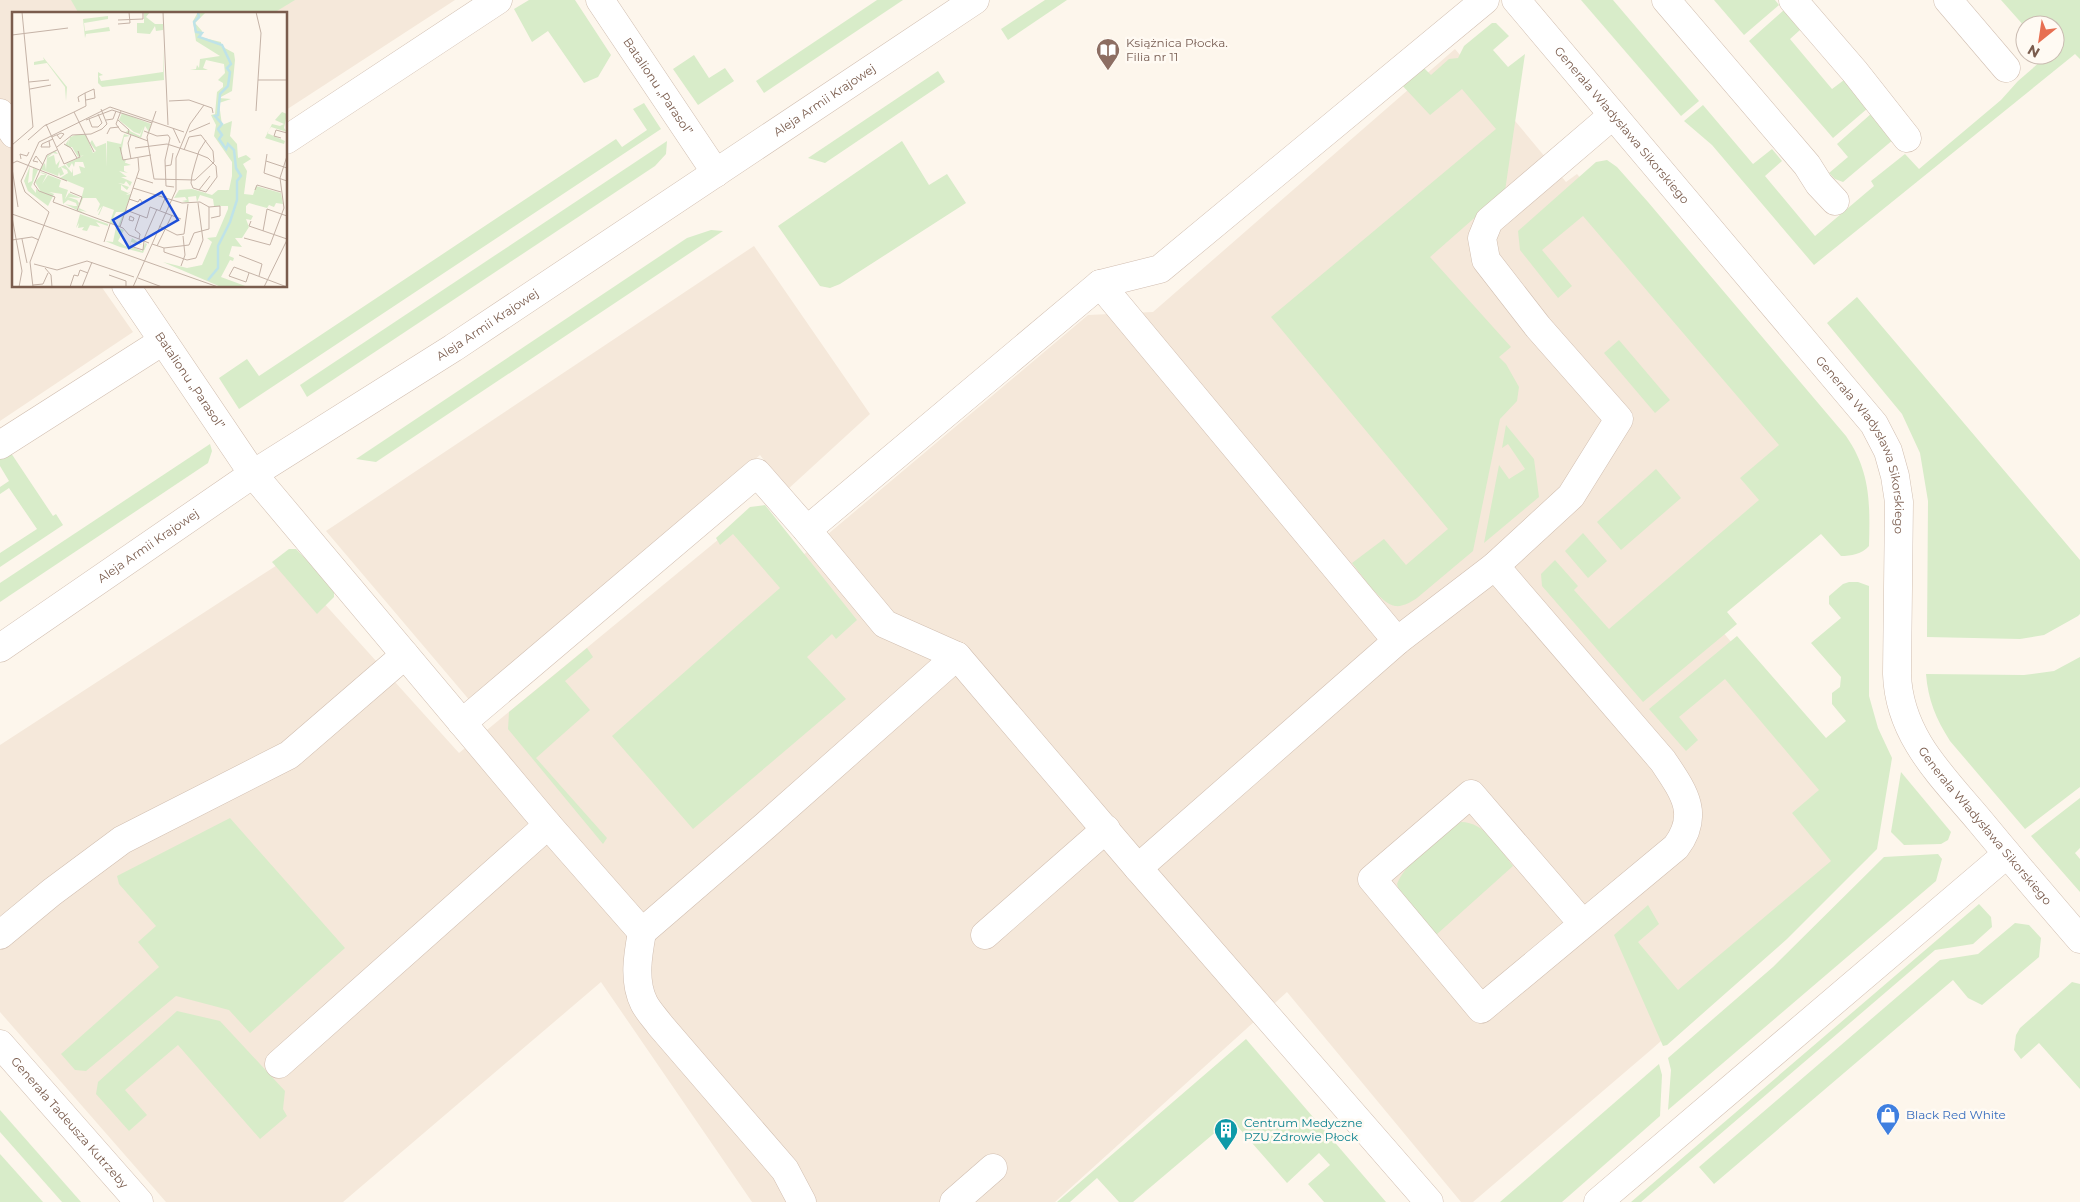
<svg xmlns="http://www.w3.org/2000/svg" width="2080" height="1202" viewBox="0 0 2080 1202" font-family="Montserrat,sans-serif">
	<rect width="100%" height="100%" fill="#fdf6ec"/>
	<!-- residential -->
	<g fill="#f5e8da">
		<polygon points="0,0 455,0 286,110 286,14 14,14 14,286 101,286 133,332 0,421"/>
		<polygon points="1455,49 1566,182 1577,174 1834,477 1693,597 1839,769 1827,811 1868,858 1652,1049 1473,1202 1461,1202 1287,992 1055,1202 752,1202 601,982 343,1202 166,1202 0,1012 0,745 285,560 459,753 753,511 796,561 1088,315 1153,312"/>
		<polygon points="754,246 870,414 787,490 760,455 471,702 326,531"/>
	</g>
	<!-- green -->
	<g fill="#d8ecc9">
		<polygon points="71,0 295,0 272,14 79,14"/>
		<polygon points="529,0 575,0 611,55 598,77 584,83 548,31 532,42 514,9"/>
		<polygon points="877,0 903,0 764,93 756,81"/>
		<polygon points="1045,0 1067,0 1008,40 1001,29"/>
		<polygon points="1581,0 1613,0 1699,101 1681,116"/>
		<polygon points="1714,0 1775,0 1779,5 1744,35"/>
		<polygon points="2001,0 2080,0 2080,59 2075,54 1814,265 1712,145 1684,121 1703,105 1753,164 1772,149 1782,161 1765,176 1815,236 1874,186 1871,181 1905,154 1919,169 2001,100 2018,81 2048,55 2055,55 2055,25 2025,25 2025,27"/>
		<polygon points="1784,10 1800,30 1790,39 1832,89 1844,80 1868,108 1833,138 1749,41"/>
		<path d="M1492 23H1496L1509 36 1493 50 1508 67 1525 54 1505 191 1430 257 1511 347 1499 357 1506 364 1519 387 1517 401 1500 419 1473 551 1417 598C1411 602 1403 607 1395 606 1381 604 1361 574 1352 563L1384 539 1406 565 1448 529 1271 317 1496 129 1462 89 1430 115 1399 82 1420 64 1431 75 1449 59 1458 58 1464 46Z"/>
		<polygon points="694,55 709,78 725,68 734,81 698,105 673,69"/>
		<polygon points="938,71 945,82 825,163 808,158"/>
		<polygon points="644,103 661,129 239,409 219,378 247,359 259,376 616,139 622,147 647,130 633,109"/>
		<polygon points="1872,113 1894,139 1843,182 1835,179 1829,173 1848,157 1837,144"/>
		<polygon points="667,141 666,154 655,166 307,397 300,385"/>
		<polygon points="902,141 929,185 947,174 966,203 840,284 830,288 820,286 778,226"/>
		<path d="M1607 160 1617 167 1648 202 1846 436C1871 472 1870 505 1869 546 1862 554 1851 556 1841 556L1821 534 1727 612 1737 624 1643 702 1542 586 1541 574 1555 560 1578 586 1574 590 1609 629 1759 500 1740 478 1779 445 1583 216 1542 250 1572 286 1558 298 1520 250 1518 231 1596 162Z"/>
		<polygon points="711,230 723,231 376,462 356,459 687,238"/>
		<polygon points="1857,297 2080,560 2080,614 2078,616 2044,635 2020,639 1927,637 1928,501 1920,453 1902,414 1827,323"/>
		<polygon points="1619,340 1670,400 1655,413 1604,353"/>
		<polygon points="1506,425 1534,459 1539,497 1484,543 1499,465 1509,479 1525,469 1508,444 1502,448"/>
		<polygon points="210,444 212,451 208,463 0,602 0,583"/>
		<polygon points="11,453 53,516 56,514 63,525 0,567 0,553 37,529 9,488 0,494 0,487 9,481 0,466 0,459"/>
		<polygon points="1656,469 1681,498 1621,550 1597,522"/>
		<polygon points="765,505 857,620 836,639 832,634 807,657 846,699 693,829 612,736 780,588 733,534 720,545 716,538 750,507"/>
		<polygon points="1583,533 1607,561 1588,578 1565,551"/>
		<polygon points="289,549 296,549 334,588 334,597 317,614 272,562"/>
		<polygon points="1849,582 1858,582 1869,586 1869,696 1878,728 1892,758 1877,849 1787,939 1667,1045 1663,1046 1614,935 1648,905 1659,924 1638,942 1678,990 1831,861 1792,813 1819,790 1725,679 1679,717 1698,740 1686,751 1649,709 1737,636 1826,738 1846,721 1832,704 1832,693 1840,687 1841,677 1811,643 1841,618 1829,604 1829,596 1843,584"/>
		<polygon points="587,648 593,657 565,681 590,710 536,758 607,838 603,844 508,729 509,712"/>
		<path d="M2080 657V787L2025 829 1950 741C1936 719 1928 700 1926 674L2024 675 2054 671Z"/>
		<polygon points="1901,772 1951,832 1948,840 1941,844 1904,845 1891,832"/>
		<polygon points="2080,798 2080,848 2075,853 2080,859 2080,892 2031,836"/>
		<polygon points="230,818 345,948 250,1033 229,1010 176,996 86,1071 75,1070 61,1054 159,967 138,942 156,926 119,884 117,876"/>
		<path d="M1461 822C1485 822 1500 849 1513 866L1436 935 1401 897 1397 884C1406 862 1440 834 1461 822Z"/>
		<polygon points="1938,854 1942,859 1936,881 1668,1110 1671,1070 1668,1058 1773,967 1884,857"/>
		<polygon points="1979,904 1991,917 1992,927 1973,944 1935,950 1641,1202 1631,1202"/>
		<polygon points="2015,923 2029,925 2041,938 2039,957 1982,1005 1968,998 1953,980 1714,1184 1699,1167 1940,960 1978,954"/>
		<polygon points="2072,982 2080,984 2080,1089 2039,1043 2021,1059 2014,1050 2016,1035 2020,1028"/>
		<polygon points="177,1011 220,1021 285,1091 283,1109 287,1116 260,1139 178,1045 125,1090 147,1115 129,1131 96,1094 98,1082"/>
		<polygon points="1246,1039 1386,1202 1324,1202 1308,1184 1330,1165 1319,1153 1287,1183 1231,1119 1133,1202 1119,1202 1097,1178 1070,1202 1057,1202"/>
		<polygon points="1659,1064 1662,1075 1660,1116 1562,1202 1500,1202"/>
		<polygon points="0,1110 81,1202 62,1202 0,1132"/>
		<polygon points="0,1154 43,1202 0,1202"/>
	</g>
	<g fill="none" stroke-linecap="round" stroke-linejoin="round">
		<!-- minor casing -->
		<g stroke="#d1beb0" stroke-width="29">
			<g id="minor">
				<path id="s1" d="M600 0 716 173"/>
				<path id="s2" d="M1516 0 1874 424 1888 451 1895 476 1899 502 1897 674C1899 736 1942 776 1979 820 2012 860 2046 900 2080 939"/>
				<polyline points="1666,0 1807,165 1819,184 1835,201"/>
				<polyline points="1793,0 1855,72 1907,138"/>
				<polyline points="1948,0 2006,68"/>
				<polyline points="0,113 14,134"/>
				<polyline points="286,140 498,0"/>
				<polyline points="1100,284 1397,641"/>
				<path id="s3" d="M126 286 253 474 548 825 642 932 765 826 957 656"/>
				<polyline points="0,445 163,341"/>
				<polyline points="807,530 885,624 957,656 1138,868 1429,1202"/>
				<path d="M1495 566 1663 761C1683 791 1701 814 1676 847L1481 1009 1372 879 1471 794 1583 924"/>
				<polyline points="462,723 757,473 807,530 1100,284 1160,269 1485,0"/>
				<polyline points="1138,868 1397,641 1495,566 1571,496 1619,419 1538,327 1486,260 1482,238 1489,221 1613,115"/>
				<path d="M642 932C638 954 633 981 644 1003 648 1011 655 1018 660 1025L785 1170 802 1202"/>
				<polyline points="0,935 52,892 122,840 289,755 405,655"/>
				<polyline points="985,935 1106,829"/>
				<path id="s4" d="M0 1044 139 1202"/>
				<polyline points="279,1064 548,825"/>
				<polyline points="954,1202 993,1168"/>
				<polyline points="1598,1202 2007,854"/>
			</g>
		</g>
		<!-- tertiary casing -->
		<g stroke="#d1beb0" stroke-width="29">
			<g id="tertiary">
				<path id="s5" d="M0 648 253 474 453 348 975 0"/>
			</g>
		</g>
		<!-- minor -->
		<use href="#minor" stroke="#fff" stroke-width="28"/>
		<!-- tertiary -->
		<use href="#tertiary" stroke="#fff" stroke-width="28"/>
	</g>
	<!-- icons -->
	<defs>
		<g id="library-pin" transform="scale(1.25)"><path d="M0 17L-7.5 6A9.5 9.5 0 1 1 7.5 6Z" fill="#8d6e63" stroke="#fffaf3"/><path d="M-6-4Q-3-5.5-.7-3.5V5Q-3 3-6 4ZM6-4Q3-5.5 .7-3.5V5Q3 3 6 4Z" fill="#fff"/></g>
		<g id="shop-pin" transform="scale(1.25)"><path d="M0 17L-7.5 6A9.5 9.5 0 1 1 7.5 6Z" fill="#3f7fe0" stroke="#fffaf3"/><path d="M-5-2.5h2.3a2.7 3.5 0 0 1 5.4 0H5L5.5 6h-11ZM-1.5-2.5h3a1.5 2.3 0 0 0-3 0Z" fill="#fff"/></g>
		<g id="building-pin" transform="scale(1.25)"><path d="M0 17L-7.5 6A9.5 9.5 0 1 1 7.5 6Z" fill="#0f9aa8" stroke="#fffaf3"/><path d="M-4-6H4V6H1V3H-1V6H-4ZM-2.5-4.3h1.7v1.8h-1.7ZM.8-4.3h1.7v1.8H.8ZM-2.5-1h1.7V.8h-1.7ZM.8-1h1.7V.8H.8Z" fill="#fff"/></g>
	</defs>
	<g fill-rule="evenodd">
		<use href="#library-pin" x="1108" y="50"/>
		<use href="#shop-pin" x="1888" y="1115"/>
		<use href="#building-pin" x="1226" y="1130"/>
	</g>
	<g text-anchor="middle" stroke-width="5" stroke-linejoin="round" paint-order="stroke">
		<!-- education labels -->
		<g font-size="12" fill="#785e54" stroke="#fffaf3" text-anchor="start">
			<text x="1126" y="47">Książnica Płocka.<tspan x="1126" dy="14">Filia nr 11</tspan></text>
		</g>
		<!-- street labels -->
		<g font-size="12" fill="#7a5c4d" stroke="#fffaf3">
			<text dy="4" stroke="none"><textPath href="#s1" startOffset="104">Batalionu „Parasol”</textPath></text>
			<text dy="4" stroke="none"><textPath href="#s5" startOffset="990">Aleja Armii Krajowej</textPath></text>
			<text dy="4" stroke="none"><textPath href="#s2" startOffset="164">Generała Władysława Sikorskiego</textPath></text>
			<text dy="4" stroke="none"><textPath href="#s5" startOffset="585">Aleja Armii Krajowej</textPath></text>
			<text dy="4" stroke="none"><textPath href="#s3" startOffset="114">Batalionu „Parasol”</textPath></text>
			<text dy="4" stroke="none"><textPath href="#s2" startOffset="569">Generała Władysława Sikorskiego</textPath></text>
			<text dy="4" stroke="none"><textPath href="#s5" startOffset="180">Aleja Armii Krajowej</textPath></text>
			<text dy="4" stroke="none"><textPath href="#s2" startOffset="989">Generała Władysława Sikorskiego</textPath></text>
			<text dy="4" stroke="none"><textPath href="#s4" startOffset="105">Generała Tadeusza Kutrzeby</textPath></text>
		</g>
		<!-- shop labels -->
		<g font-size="12" fill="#366cbe" stroke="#fffaf3" text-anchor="start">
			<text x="1906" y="1119">Black Red White</text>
		</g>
		<!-- culture labels -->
		<g font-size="12" fill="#0d838f" stroke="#fffaf3" text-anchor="start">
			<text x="1244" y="1127">Centrum Medyczne<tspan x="1244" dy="14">PZU Zdrowie Płock</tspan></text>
		</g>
	</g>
	<!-- overview -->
	<g transform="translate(12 12)">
		<rect width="275" height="275" fill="#fdf6ec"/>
		<path d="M132 0H138L134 5 143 12H151V18L144 19 143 14 138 22 125 21V11H132ZM186 0H194L183 11 190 19 188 25 209 30V34L222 41 223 48 220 79 207 86 219 87 207 91 210 113 220 109 218 124 225 132 226 146 234 143 239 147 231 152 235 159 232 182 241 183 244 174 269 181 271 192 264 191 262 195 257 193 255 196 237 191 234 194V201L241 204 239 208 234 207 237 215 230 226H223L230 235 220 234 217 244 222 246 221 249 218 248 209 265 236 275H209L151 250 175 256 190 253 200 230 195 226 204 225 216 197V194H202L201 187 188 183 185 190 184 184 176 185 177 191 170 189 175 188 173 185 162 186 167 178 180 177 200 183 206 178H217L220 164V150L202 124 204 113 199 103 203 102 205 80 211 75V71L206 68 213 61 212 52 194 48 191 56 196 58H178L184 57 185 53 187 56 188 47 208 44 184 29 181 9ZM96 4V7L72 11 73 19 97 15 98 19 74 22 73 26 71 7ZM151 37 152 68 90 75 86 71V60L91 63 87 64 89 69 151 60ZM31 45 55 75 54 89 53 75 35 51 22 53V50L32 48ZM270 100 275 102 272 116 275 120 259 115 255 121 273 129 272 132 253 126 260 112 268 114 272 112 263 108ZM110 101 139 112 137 120 133 114 129 126 117 122V119L116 121H113L116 118 128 124 131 115 128 122 122 120 107 108ZM112 122 118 124 112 125 109 142 111 148 114 147 113 151H114L119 153 112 154V159L116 161 107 159 115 165H109L120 170 118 174 114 169 112 172 106 171 117 175 115 178 109 173V178L116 181 120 179 114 183 119 182 108 214H106L112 200H104L100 209 104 213 92 209 98 210 102 198 91 194 87 203H86L90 194 85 200 88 192 84 186H71L67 196 75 200 67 198 74 202 66 199 72 176 48 166 56 161 55 158 49 155 52 162 48 164 47 160 46 164 28 157 33 151 34 158 35 144 43 139 46 142 41 141 35 146 42 143 44 153 48 148 46 156 53 153 60 161 61 156V164L69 161 67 154 73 156 71 150H63L62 155 60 151 57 156 54 152 72 143 66 145 60 135H56L53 133 57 127 56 134 58 125 64 123H74L81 141 84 139 78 131 80 128 84 135 94 131V155L95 129 109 132ZM18 154 16 171 20 169 21 156 26 158 19 175 24 181V177L29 180 23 170 29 163H34L29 161 28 160 35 162 30 172 36 163 49 168 47 175 56 178 53 187 57 181 69 186 56 185 65 188 67 191 65 198 53 192 62 194H65L64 191 56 188 51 192 50 182 37 180 42 182 36 194 16 179 12 169ZM68 202 96 212V214L84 210 88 215 78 213 75 219 70 218 72 215 66 216 67 211 64 216ZM104 215 112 218 106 229 113 234 117 235 120 226 130 233 119 230 118 234 130 239 133 231 135 232 131 241 108 235 93 229 101 230Z" fill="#d8ecc9"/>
		<path fill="none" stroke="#bfe3e8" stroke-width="2.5" d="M186 0 187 5 182 10 184 20 190 21 187 25 210 33 219 52 215 56 218 60 216 74 208 82 206 103 203 104 210 112 206 117 210 123 207 127 214 137 216 132 222 138 224 156 229 164 225 169V188L218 210 206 234V256L196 268"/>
		<path fill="none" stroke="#c5b3a7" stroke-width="1" d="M151 0 156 113M106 8 131 7V0M106 12 118 11 117 0M0 23 56 16M246 68H275M17 70 37 68M18 77 39 73M73 81 82 77 83 86 74 88M157 89 177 88 200 96 201 101M109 99 104 112 109 119 136 129M144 99 135 125 142 167 183 168 202 150 201 139 189 123 177 125 172 138M244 99 249 21 244 0M62 100 74 94 73 81 66 85 67 90M77 107 80 115H86L90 111 86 102M74 108 100 98 140 111M94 108 101 107 104 99M106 108 117 118 116 122M34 112 52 152 68 145 66 139M178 112 192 93M161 116 168 131M132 119 145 124 156 123 158 126 153 148 154 174 162 175M177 120 198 111M95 122 98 116 107 115M119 123 116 131 119 147M40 125 44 123H45L49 121 52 122 48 127 45 123M269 126 262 124 264 118 275 121M16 128 32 114 62 100 82 140M37 129 38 135H29L30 132 41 127M52 132 59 136 65 146M0 133 21 115 10 0M45 135 60 123 79 122 90 117 95 112 89 97M108 135 111 148 139 143M123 136 155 132 186 142 196 146 204 154 205 165 194 180 181 176 179 171 180 163 183 152 186 142 187 139 194 128M255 142 252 161 275 169M9 147 8 142 15 144 17 140M254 149 275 156M26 150 21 149 24 144 31 153M1 151 5 149 55 169M153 154 159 153 161 141M0 156 6 195M125 166 141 171M121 176 170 191 188 190 197 195V217L182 221 177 233 152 236 140 232M187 178 198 164M243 178 245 173 269 180M58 180 70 185 65 199M117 187 126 190 128 187 130 190M41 190 111 216 117 223 137 231M41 190 43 185 27 179 22 172 35 143 45 138M197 195 208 194V204L199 206M114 198 135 206M148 198 154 184M0 202 206 275M118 204 122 206 121 209 117 208ZM0 205 10 259 7 275M135 206 138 195 169 207M239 209 237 214 275 227M147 214 165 223 172 222 176 192M108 215 127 158 126 146M251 219 255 197 275 204M232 226 258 233 272 196 268 166 275 144M10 227 15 251M127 227 128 222 123 218 128 203M0 228 20 225 27 228M131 229 145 197M92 230 98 212M118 234 131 238 132 229M145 234 160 203M152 236V240L175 248 184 246 191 228 186 191M227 243 250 252 247 264M22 252 45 258 75 249 122 265M169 254 173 243 171 224M33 256 39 263 40 275M237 261 234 270 217 264 222 255 275 275M97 263 114 269V275M126 266 150 275M21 273 31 272 36 261M21 275 18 250 37 200 13 180 9 169 27 130 98 95 172 120M58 275 62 263 66 264 68 258 76 261M70 275 80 250M121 275 164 178V146L178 112M252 275 275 228"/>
		<path fill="#1d4ed8" fill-opacity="0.15" stroke="#1d4ed8" stroke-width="2.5" d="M150 180 166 208 117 236 101 208Z"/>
		<rect width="275" height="275" fill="none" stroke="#7a5c4d" stroke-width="2.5"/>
	</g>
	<!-- north arrow -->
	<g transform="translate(2040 40) rotate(210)"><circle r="24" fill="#fffaf3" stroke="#cabbb1"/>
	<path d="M0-4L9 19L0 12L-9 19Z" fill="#e76f51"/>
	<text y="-8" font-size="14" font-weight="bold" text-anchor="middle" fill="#7a5c4d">N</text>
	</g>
</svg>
